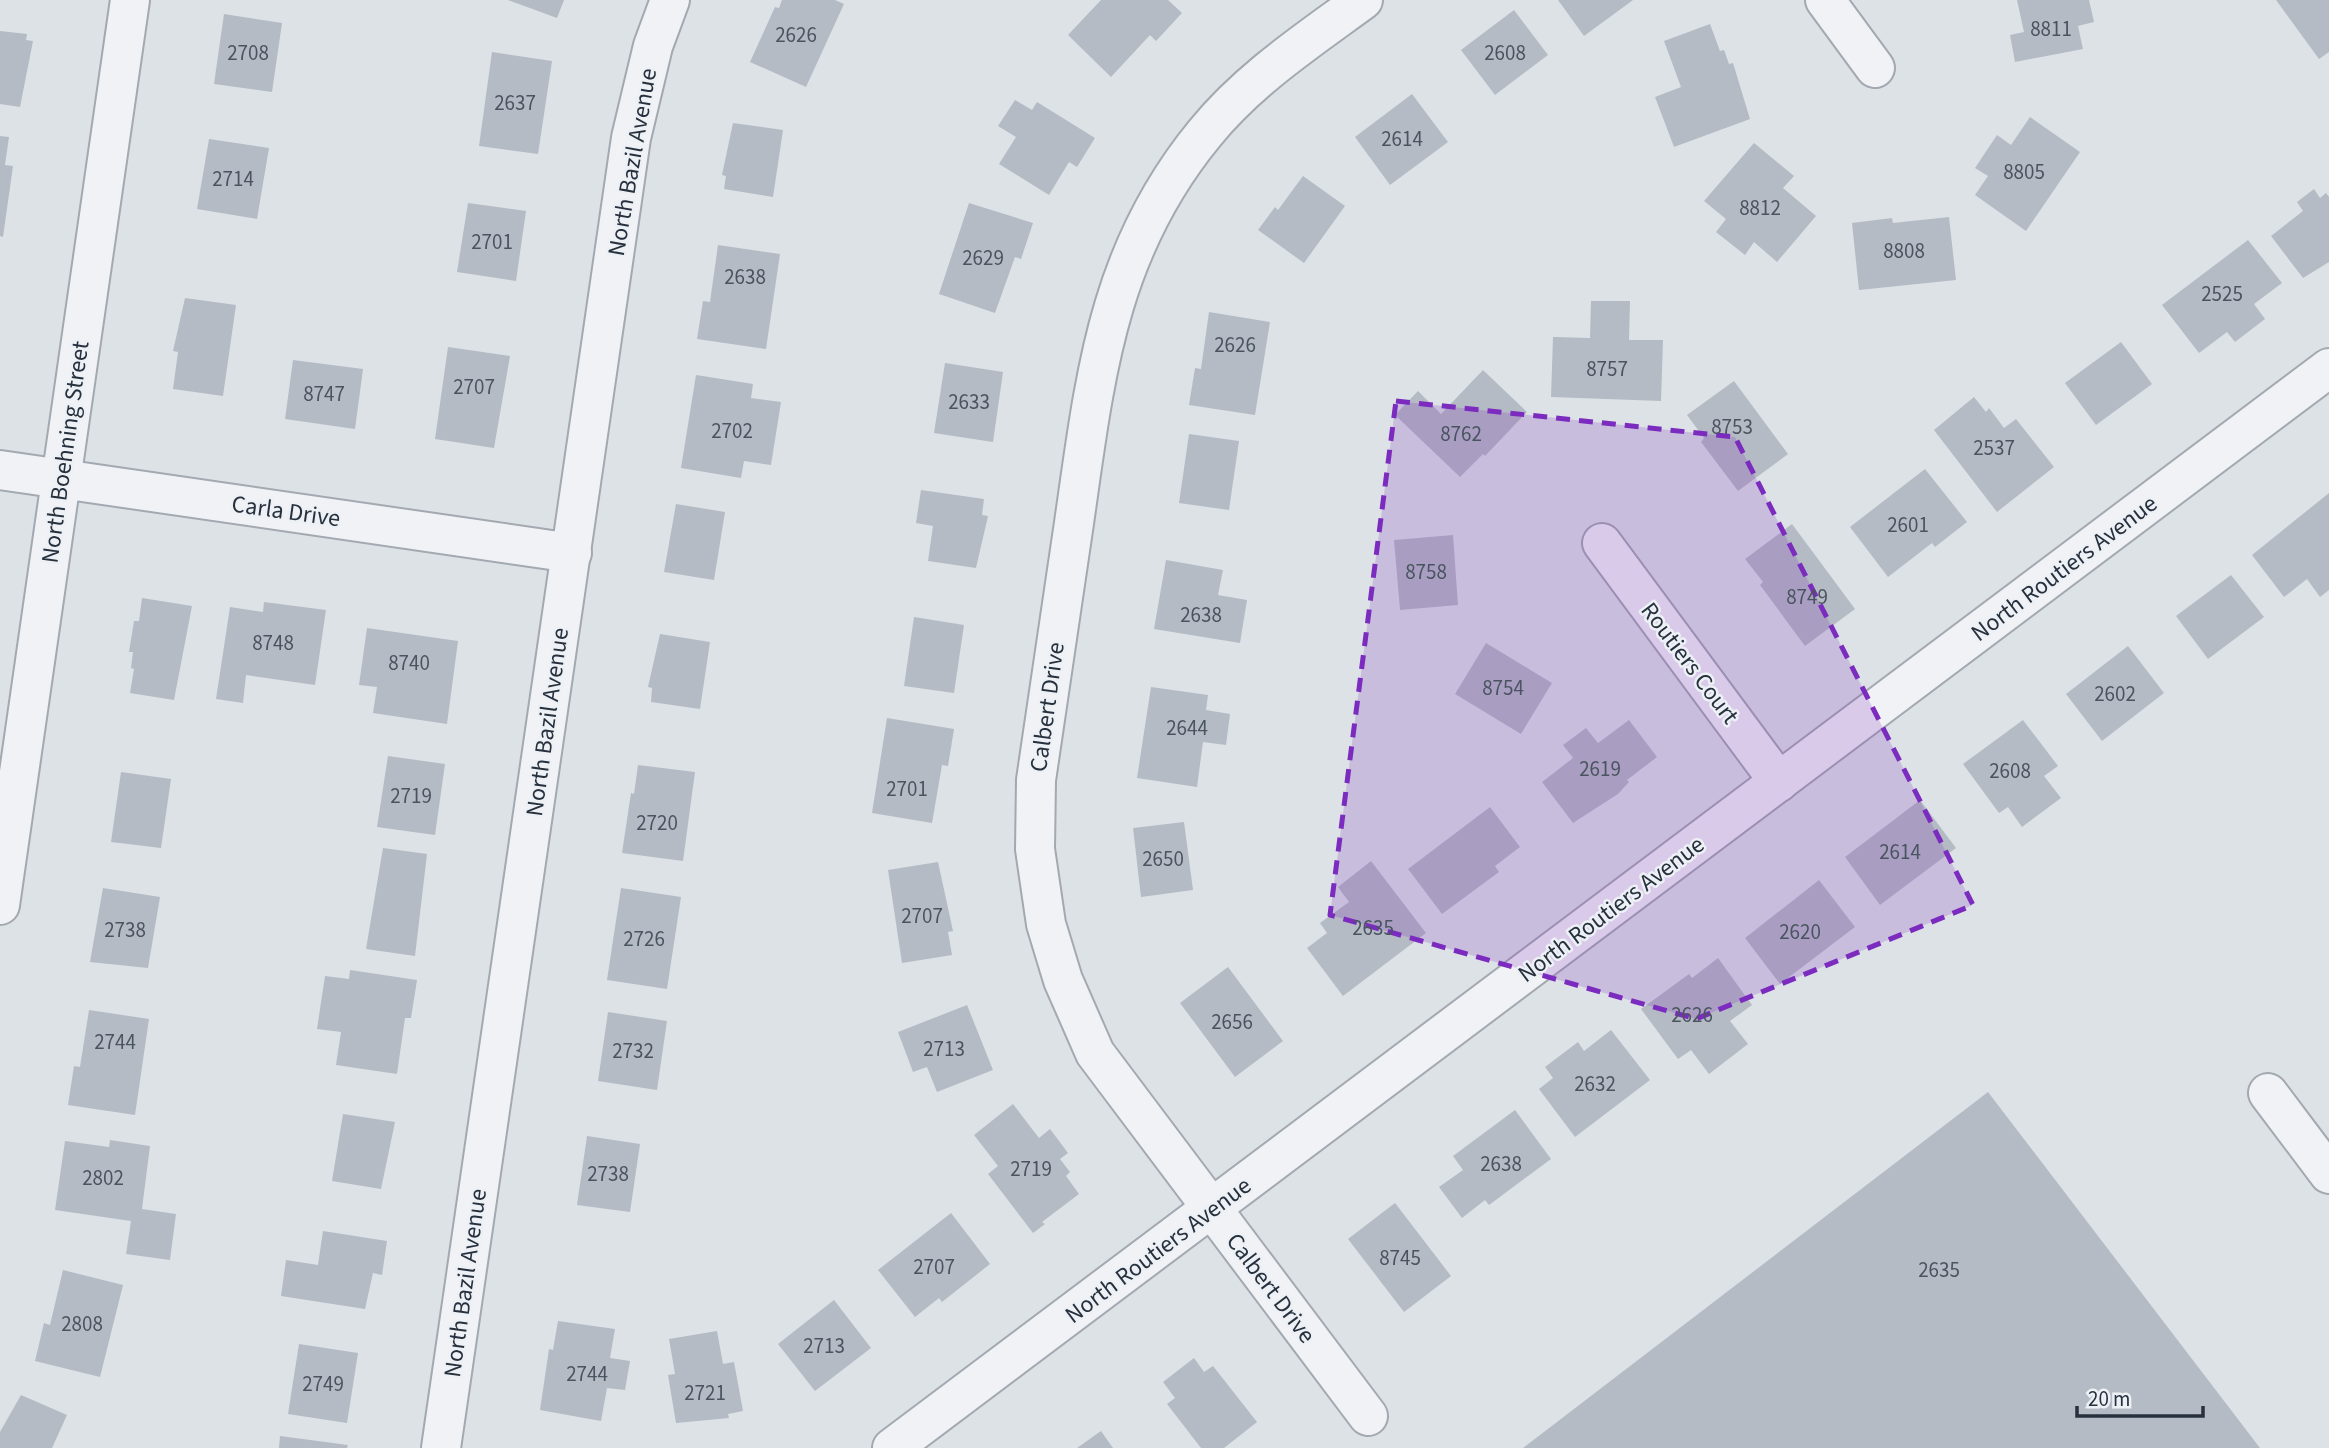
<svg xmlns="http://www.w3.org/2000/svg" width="2329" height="1448" viewBox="0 0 2329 1448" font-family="'Source Sans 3',sans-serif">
	<rect width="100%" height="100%" fill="#dde2e7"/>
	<!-- building -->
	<g fill="#b5bbc4">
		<polygon points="508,0 564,0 557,18"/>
		<polygon points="782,0 835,0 844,4 806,87 750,62 775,7 779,8"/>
		<polygon points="1101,0 1168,0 1182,13 1156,41 1150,35 1111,77 1068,35"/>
		<polygon points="1558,0 1633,0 1584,36"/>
		<polygon points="2017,0 2089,0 2094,22 2078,26 2083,49 2015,62 2010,35 2024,32"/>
		<polygon points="2276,0 2329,0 2329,52 2319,59"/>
		<polygon points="1514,10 1548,55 1495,95 1461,50"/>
		<polygon points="224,14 282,23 272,92 214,84"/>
		<polygon points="1710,24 1720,51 1724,50 1729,64 1733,63 1750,119 1674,147 1655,97 1681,87 1664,41"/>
		<polygon points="0,31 27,34 26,40 33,41 20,107 0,104"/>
		<polygon points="492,52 552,61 538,154 479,146"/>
		<polygon points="1412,94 1448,142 1390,185 1355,137"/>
		<polygon points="1015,100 1032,110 1037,102 1095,138 1077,167 1069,162 1049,195 999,164 1016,137 998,126"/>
		<polygon points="2030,117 2080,152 2026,231 1975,195 1988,176 1975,168 1997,135 2011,145"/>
		<polygon points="733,123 783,130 773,197 724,189 726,176 722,175"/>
		<polygon points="0,136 9,137 5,165 13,166 3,237 0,236"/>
		<polygon points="209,139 269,148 257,219 197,209"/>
		<polygon points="1754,143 1794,176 1783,188 1816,216 1777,262 1754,242 1745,255 1716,232 1726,219 1704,201"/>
		<polygon points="1303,176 1345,206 1304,263 1258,230 1275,207 1278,210"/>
		<polygon points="2314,189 2320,198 2326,193 2329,197 2329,262 2303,278 2271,236 2303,211 2297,202"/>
		<polygon points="468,203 526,211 516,281 457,272"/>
		<polygon points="969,203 1033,223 1021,259 1015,257 995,313 939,294"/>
		<polygon points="1949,217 1956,280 1859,290 1852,223 1892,218 1893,223"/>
		<polygon points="2248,240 2282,283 2254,304 2265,319 2235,342 2227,332 2199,353 2162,305"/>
		<polygon points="718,245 780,254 766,349 697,339 703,301 710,302"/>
		<polygon points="185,298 236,305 223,396 173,389 178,352 173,351"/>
		<polygon points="1591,301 1630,301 1629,340 1663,340 1661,401 1551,397 1553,337 1590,338"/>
		<polygon points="1209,312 1270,322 1255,415 1189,405 1195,368 1201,369"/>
		<polygon points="2121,342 2152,384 2096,425 2065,383"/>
		<polygon points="448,347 510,356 494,448 435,439"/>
		<polygon points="293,360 363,369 355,429 285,419"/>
		<polygon points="945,363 1003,372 993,442 934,433"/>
		<polygon points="1483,370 1527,412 1485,456 1483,454 1460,477 1395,415 1418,391 1441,414"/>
		<polygon points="696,375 753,384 751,398 781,402 771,465 744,461 741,478 681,468"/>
		<polygon points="1734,381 1788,454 1738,491 1701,442 1704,438 1687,415"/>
		<polygon points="1974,397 1986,412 1989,408 2004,428 2016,419 2054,467 1997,512 1934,430"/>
		<polygon points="1189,434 1239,441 1229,510 1179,503"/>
		<polygon points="1925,469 1967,522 1935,547 1932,543 1888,577 1850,527"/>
		<polygon points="921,490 984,499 982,515 988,516 976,568 928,561 933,526 916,523"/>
		<polygon points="2329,493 2329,590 2320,597 2307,579 2284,597 2252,555"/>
		<polygon points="676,504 725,512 714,580 664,572"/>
		<polygon points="1792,524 1855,609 1805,646 1760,585 1763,582 1745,559"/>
		<polygon points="1453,535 1458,605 1400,610 1394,540"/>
		<polygon points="1166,560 1223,570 1218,595 1247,600 1240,643 1154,629"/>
		<polygon points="2231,575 2264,617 2208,659 2176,616"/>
		<polygon points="142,598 192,606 174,700 130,693 134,669 131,668 133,652 129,652 134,621 139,621"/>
		<polygon points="264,602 326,610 315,685 246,675 243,703 216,699 230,607 263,612"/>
		<polygon points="914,617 964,625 954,693 904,686"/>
		<polygon points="367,628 458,641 447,724 373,713 377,687 359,685"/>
		<polygon points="660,634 710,642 700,709 651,702 652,688 648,687"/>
		<polygon points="1486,643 1552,683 1521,734 1455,694"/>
		<polygon points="2128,646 2164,693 2102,741 2066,694"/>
		<polygon points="1151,687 1208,695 1206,710 1230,714 1226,745 1203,742 1197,787 1137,778"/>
		<polygon points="887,718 954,729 948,766 942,765 932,823 872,813"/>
		<polygon points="1629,720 1657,757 1627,780 1629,782 1618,794 1573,823 1542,782 1573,758 1563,745 1586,728 1598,743"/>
		<polygon points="2023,720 2058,766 2044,776 2061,798 2022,827 2008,807 1999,813 1963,764"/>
		<polygon points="388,756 445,764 435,835 377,827"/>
		<polygon points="638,765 695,772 683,861 622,853 631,793 634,794"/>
		<polygon points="121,772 171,779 161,848 111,842"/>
		<polygon points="1920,800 1956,848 1880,905 1845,857"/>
		<polygon points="1490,807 1520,847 1495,866 1499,872 1442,914 1408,869"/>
		<polygon points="1184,822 1193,890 1141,897 1133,828"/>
		<polygon points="383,848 427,854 415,956 366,949"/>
		<polygon points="1371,861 1426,933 1343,996 1307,948 1327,933 1320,923 1349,902 1338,887"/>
		<polygon points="938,862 953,931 948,932 952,955 902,963 888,870"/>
		<polygon points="1819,880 1855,927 1780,984 1745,938"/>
		<polygon points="103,888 160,897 148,968 90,962"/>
		<polygon points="621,888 681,897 667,989 607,980"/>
		<polygon points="1718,958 1752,1005 1730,1021 1748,1044 1709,1074 1691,1050 1678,1059 1641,1009 1689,974 1692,978"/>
		<polygon points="1228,967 1283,1041 1235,1077 1180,1003"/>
		<polygon points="350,970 417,980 411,1018 405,1018 397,1074 336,1065 341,1032 317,1029 325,976 349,979"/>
		<polygon points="967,1005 993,1070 937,1092 927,1067 913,1072 898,1032"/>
		<polygon points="89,1010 149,1019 135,1115 68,1105 74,1066 80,1067"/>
		<polygon points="608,1012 667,1021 657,1090 598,1081"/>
		<polygon points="1611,1030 1650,1080 1575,1137 1539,1089 1553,1078 1545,1067 1578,1042 1584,1051"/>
		<polygon points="1988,1092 2260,1448 1523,1448"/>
		<polygon points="1013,1104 1039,1138 1050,1129 1068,1153 1060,1159 1070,1172 1066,1176 1079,1194 1042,1222 1045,1224 1033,1233 988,1174 998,1166 974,1135"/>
		<polygon points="1515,1110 1551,1159 1489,1205 1485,1200 1462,1218 1439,1187 1463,1170 1453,1156"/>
		<polygon points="343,1114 395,1122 381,1189 332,1181"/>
		<polygon points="587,1136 640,1144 630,1212 577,1205"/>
		<polygon points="110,1140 150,1146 142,1209 176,1214 170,1260 126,1254 131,1221 55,1210 65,1141 109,1147"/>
		<polygon points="1395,1203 1451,1276 1404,1312 1348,1239"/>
		<polygon points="951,1213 990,1264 942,1302 939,1298 915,1317 878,1270"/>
		<polygon points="323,1231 387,1241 382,1275 373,1273 365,1309 281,1296 286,1260 318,1265"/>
		<polygon points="63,1270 123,1285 100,1377 35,1361 44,1323 50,1325"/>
		<polygon points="834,1300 871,1348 815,1391 778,1344"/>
		<polygon points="558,1321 615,1329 610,1358 630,1361 625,1390 607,1388 601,1421 540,1410 549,1349 553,1350"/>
		<polygon points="717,1331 723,1364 734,1362 743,1411 728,1414 729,1418 676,1423 668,1375 675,1374 669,1339"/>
		<polygon points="299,1344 358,1353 347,1423 288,1414"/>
		<polygon points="1194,1358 1204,1372 1213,1366 1257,1422 1224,1448 1201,1448 1167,1404 1175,1398 1163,1382"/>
		<polygon points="21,1395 67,1415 52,1448 0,1448 0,1432"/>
		<polygon points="1101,1431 1113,1448 1077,1448"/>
		<polygon points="280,1436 348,1445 347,1448 279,1448"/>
	</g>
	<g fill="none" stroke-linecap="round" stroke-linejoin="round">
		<!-- minor casing -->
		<g stroke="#a3a9b1" stroke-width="42">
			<g id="minor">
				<path d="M1363 0C1307 41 1249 79 1205 133 1107 252 1095 377 1074 523 1061 609 1049 694 1036 780L1035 849 1046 924 1063 980 1095 1053 1368 1416"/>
				<polyline points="1825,0 1875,68"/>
				<polyline points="0,470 572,553"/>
				<polyline points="1602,543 1779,782"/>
				<polyline points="0,905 130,0"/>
				<polyline points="2268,1093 2329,1174"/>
				<polyline points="441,1448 631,138 653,46 670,0"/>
				<polyline points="892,1448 2329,368"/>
			</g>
		</g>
		<!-- minor -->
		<use href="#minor" stroke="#f0f2f6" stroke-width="38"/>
	</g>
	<!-- marked area -->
	<path fill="#7b2cbf" fill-opacity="0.2" stroke="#7b2cbf" stroke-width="5" stroke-dasharray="14 9" stroke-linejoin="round" d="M1396 401 1735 437 1973 905 1696 1019 1330 915Z"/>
	<g text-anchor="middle" stroke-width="5" stroke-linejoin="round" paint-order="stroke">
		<!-- number labels -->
		<g font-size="21" fill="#4a5460">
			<text x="2051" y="36">8811</text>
			<text x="796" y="42">2626</text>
			<text x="248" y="60">2708</text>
			<text x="1505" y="60">2608</text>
			<text x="515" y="110">2637</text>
			<text x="1402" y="146">2614</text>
			<text x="2024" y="179">8805</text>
			<text x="233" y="186">2714</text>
			<text x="1760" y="215">8812</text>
			<text x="492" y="249">2701</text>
			<text x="1904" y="258">8808</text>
			<text x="983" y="265">2629</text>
			<text x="745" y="284">2638</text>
			<text x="2222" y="301">2525</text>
			<text x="1235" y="352">2626</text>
			<text x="1607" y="376">8757</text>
			<text x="474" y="394">2707</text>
			<text x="324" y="401">8747</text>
			<text x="969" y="409">2633</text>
			<text x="1732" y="434">8753</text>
			<text x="732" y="438">2702</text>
			<text x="1461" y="441">8762</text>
			<text x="1994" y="455">2537</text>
			<text x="1908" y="532">2601</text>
			<text x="1426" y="579">8758</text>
			<text x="1807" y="604">8749</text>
			<text x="1201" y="622">2638</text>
			<text x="273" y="650">8748</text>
			<text x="409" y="670">8740</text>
			<text x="1503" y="695">8754</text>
			<text x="2115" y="701">2602</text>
			<text x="1187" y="735">2644</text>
			<text x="1600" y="776">2619</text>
			<text x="2010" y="778">2608</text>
			<text x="907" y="796">2701</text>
			<text x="411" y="803">2719</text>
			<text x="657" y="830">2720</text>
			<text x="1900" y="859">2614</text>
			<text x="1163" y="866">2650</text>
			<text x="922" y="923">2707</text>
			<text x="1373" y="935">2635</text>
			<text x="125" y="937">2738</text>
			<text x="1800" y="939">2620</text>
			<text x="644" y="946">2726</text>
			<text x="1692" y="1022">2626</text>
			<text x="1232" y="1029">2656</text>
			<text x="115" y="1049">2744</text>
			<text x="944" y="1056">2713</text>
			<text x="633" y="1058">2732</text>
			<text x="1595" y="1091">2632</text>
			<text x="1501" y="1171">2638</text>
			<text x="1031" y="1176">2719</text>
			<text x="608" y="1181">2738</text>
			<text x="103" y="1185">2802</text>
			<text x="1400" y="1265">8745</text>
			<text x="934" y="1274">2707</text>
			<text x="1939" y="1277">2635</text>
			<text x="82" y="1331">2808</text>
			<text x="824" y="1353">2713</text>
			<text x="587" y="1381">2744</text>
			<text x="323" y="1391">2749</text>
			<text x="705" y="1400">2721</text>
		</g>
		<!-- street labels -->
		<g font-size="24" fill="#27313e" stroke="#edf1f5">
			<text transform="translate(632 162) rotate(-80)" y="8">North Bazil Avenue</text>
			<text transform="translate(65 452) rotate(-82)" y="8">North Boehning Street</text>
			<text transform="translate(286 511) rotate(8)" y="8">Carla Drive</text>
			<text transform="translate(2064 568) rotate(-37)" y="8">North Routiers Avenue</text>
			<text transform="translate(1690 663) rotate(53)" y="8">Routiers Court</text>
			<text transform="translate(1047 707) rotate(-82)" y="8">Calbert Drive</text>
			<text transform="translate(547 722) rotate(-82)" y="8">North Bazil Avenue</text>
			<text transform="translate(1611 909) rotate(-37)" y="8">North Routiers Avenue</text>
			<text transform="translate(1158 1250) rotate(-37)" y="8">North Routiers Avenue</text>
			<text transform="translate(465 1283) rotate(-82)" y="8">North Bazil Avenue</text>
			<text transform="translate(1271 1288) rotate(53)" y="8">Calbert Drive</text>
		</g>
	</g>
	<!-- scale -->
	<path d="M2077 1406v10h126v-10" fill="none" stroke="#27313e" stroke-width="3.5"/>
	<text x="2088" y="1406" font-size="21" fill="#27313e" stroke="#edf1f5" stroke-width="5" paint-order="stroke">20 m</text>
</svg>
